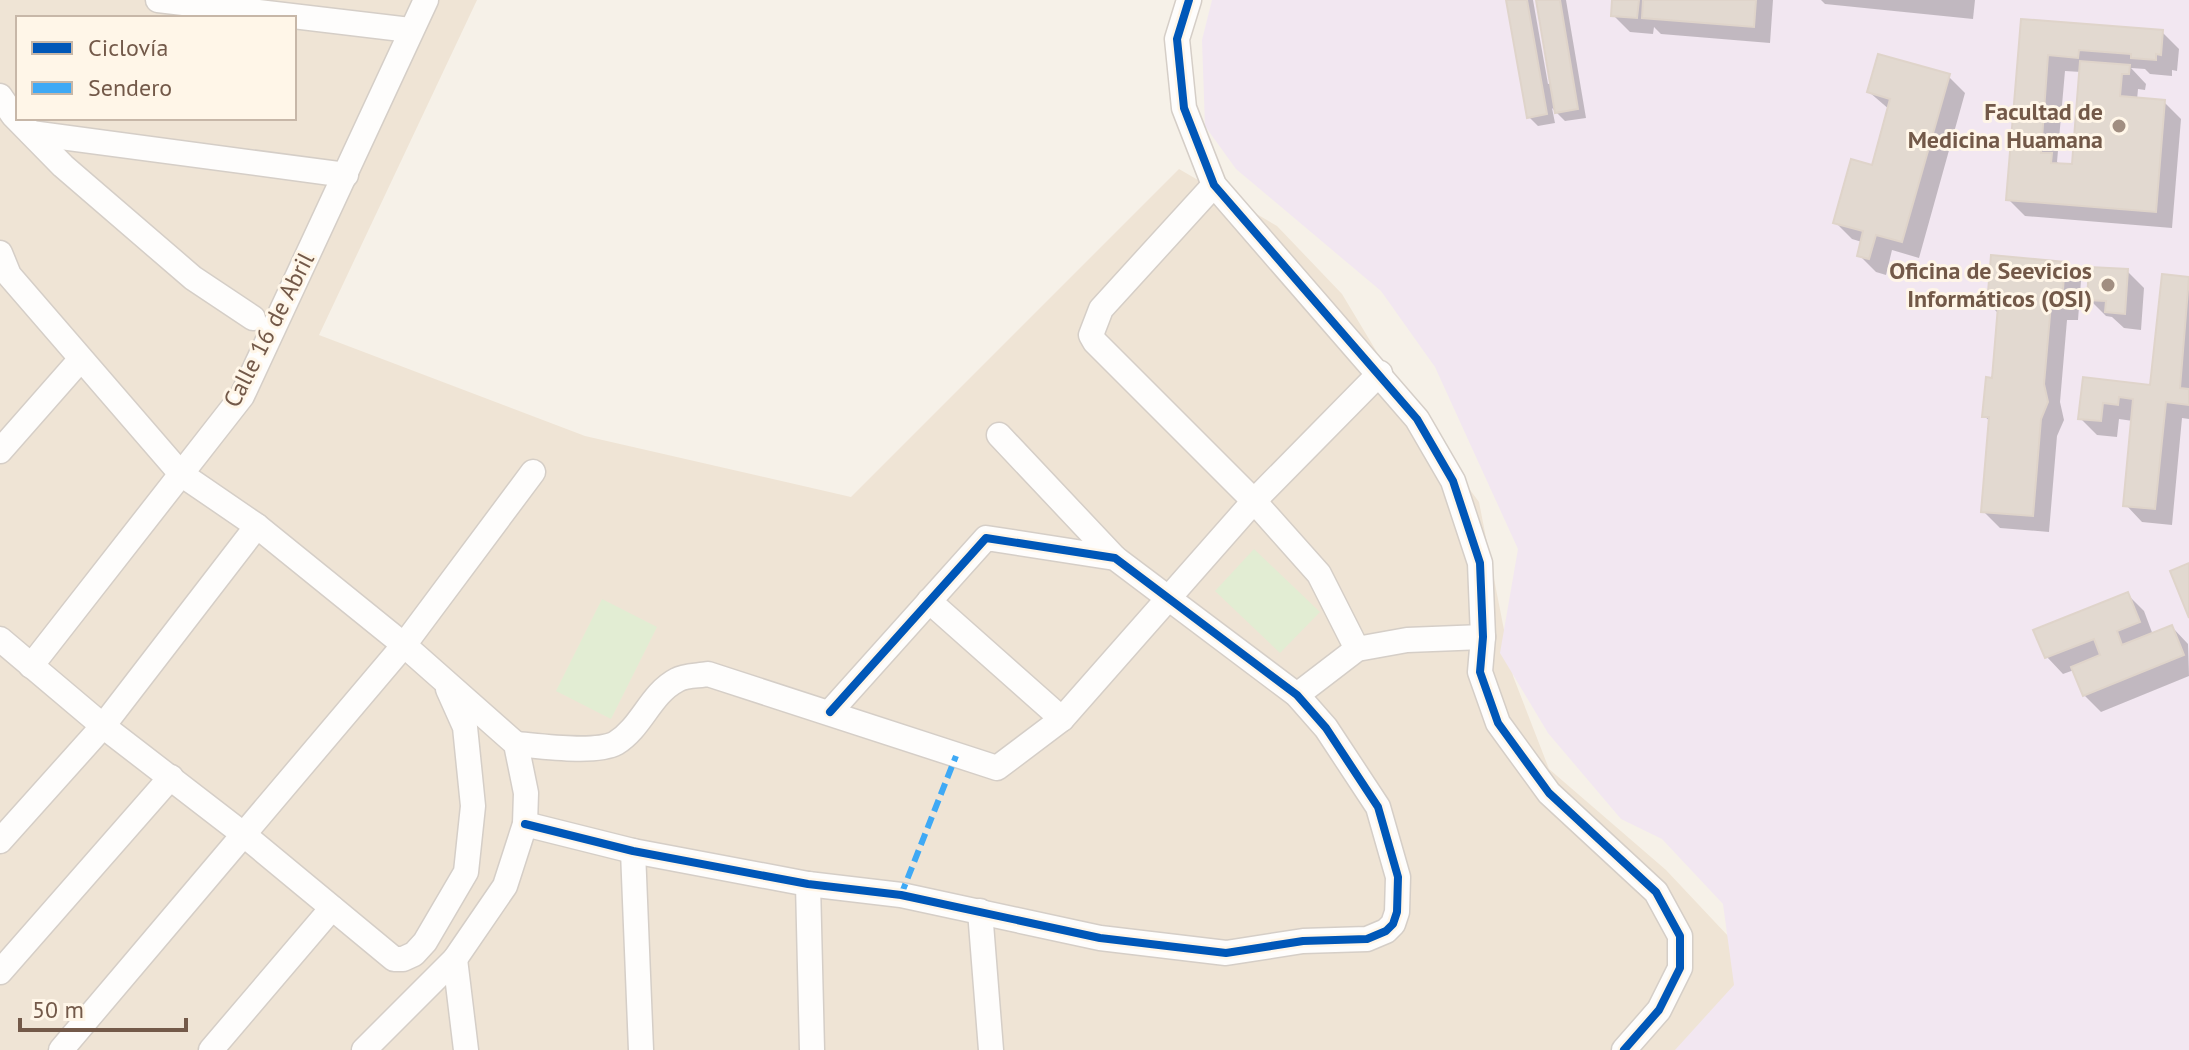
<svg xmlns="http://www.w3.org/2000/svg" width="2189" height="1050" viewBox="0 0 2189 1050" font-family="'PT Sans',sans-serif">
	<rect width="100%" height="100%" fill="#f6f1e8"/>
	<!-- residential -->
	<path fill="#efe4d5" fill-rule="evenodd" d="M0 0H477L319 335 585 436 851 497 1179 169 1277 226 1342 294 1417 419 1479 502 1513 676 1549 769 1666 870 1807 1020 2022 1050H0ZM18 18H294V118H18Z"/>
	<!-- education -->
	<polygon fill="#f2e7f1" points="1212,0 2189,0 2189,1050 1675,1050 1734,985 1723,904 1662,839 1621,819 1548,733 1500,653 1518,549 1435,367 1381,291 1236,169 1205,126 1202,40"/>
	<!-- green -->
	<g fill="#e2edd3">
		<polygon points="1254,549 1320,612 1280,653 1215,591"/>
		<polygon points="602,599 657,627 611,719 556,691"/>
	</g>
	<!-- shadow -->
	<g fill="#0003" fill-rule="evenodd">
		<polygon points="1508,0 1533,0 1548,84 1552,83 1538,0 1566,0 1586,118 1565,121 1552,108 1555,123 1538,126 1529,117"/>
		<polygon points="1614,0 1773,0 1770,43 1661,34 1654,27 1653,34 1630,32 1613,15"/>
		<polygon points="1821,0 1975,0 1973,19 1825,4"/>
		<path d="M2023 21 2162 32 2179 49 2177 71 2172 70V76L2150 74 2145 69 2131 68 2146 84 2145 90 2138 89 2137 100 2164 102 2181 119 2172 228 2025 216 2008 199ZM2065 71 2081 72 2074 166 2061 165 2057 162Z"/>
		<polygon points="1948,76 1965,93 1919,258 1892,250 1886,275 1876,272 1859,255 1862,242 1852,239 1835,222 1874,167 1890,110 1869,92"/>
		<polygon points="2064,264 2081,281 2078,320 2067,320 2060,402 2064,420 2057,436 2049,532 2000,528 1983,511 1991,422 1984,416 1993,380 1999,314 1989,304"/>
		<polygon points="2127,271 2144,288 2141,330 2124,328 2112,317 2106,316 2089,299"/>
		<polygon points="2164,276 2189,279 2189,419 2182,418 2172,525 2142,522 2126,505 2133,421 2119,419 2117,437 2097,435 2080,418 2085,379 2152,387"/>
		<polygon points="2127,594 2144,611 2153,635 2172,627 2188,644 2189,676 2101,712 2084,695 2074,670 2063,674 2047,657"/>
	</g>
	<!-- building -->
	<g fill="#e2d9d0" stroke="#dfd4ca" stroke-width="2">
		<polygon points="1506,0 1527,0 1547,114 1527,118"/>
		<polygon points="1536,0 1560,0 1578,109 1555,113"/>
		<polygon points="1612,0 1639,0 1637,18 1611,16"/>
		<polygon points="1643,0 1756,0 1754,27 1642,18"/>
		<polygon points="2021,19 2163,30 2161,55 2156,54 2156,60 2131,58 2131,54 2079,50 2078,58 2048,55 2041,153 2052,153 2051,163 2072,164 2080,61 2130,65 2129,74 2122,74 2120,96 2165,100 2156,212 2006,200"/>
		<polygon points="1878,54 1950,74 1902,242 1876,235 1869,259 1857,256 1863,231 1833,223 1851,159 1872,165 1890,99 1867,92"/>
		<polygon points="1991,255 2065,262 2062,304 2051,304 2044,384 2048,402 2041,419 2033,516 1981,512 1989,417 1982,417 1986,377 1992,378 1998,306 1987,305"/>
		<polygon points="2089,267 2128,269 2125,314 2105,312 2106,301 2087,300"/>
		<polygon points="2162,274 2189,277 2180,388 2189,389 2189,405 2166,402 2155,509 2123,506 2133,399 2119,397 2118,405 2103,403 2101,421 2078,419 2083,377 2150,385"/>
		<polygon points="2189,563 2189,618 2170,571"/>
		<polygon points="2128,592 2140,622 2117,631 2122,645 2172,625 2184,655 2083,696 2071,667 2100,655 2094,639 2045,658 2033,630"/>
	</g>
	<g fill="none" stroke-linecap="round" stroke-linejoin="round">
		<!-- street casing -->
		<g stroke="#d5cec7" stroke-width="27">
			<g id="street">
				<polyline points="158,0 410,30"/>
				<polyline points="1189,0 1177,39 1184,108 1214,185 1417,419 1453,481 1480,563 1483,637 1480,672 1498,723 1549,793 1656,892 1680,936 1680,968 1659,1010 1624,1050"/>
				<polyline points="0,96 13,115 63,166 193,278 253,318"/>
				<polyline points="31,133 346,175"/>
				<polyline points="1214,185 1101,309 1091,335 1095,342 1254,501 1319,574 1357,649"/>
				<polyline points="0,253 9,275 181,474 257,526 404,645 516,744 526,793 525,824 505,886 455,959 364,1050"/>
				<polyline points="999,435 1115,558"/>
				<polyline points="0,451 80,360"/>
				<polyline points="929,601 1062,719"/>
				<polyline points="0,639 103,726 243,834 394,959 403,959 414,954 425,942 466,872 473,806 465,727 448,689"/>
				<polyline points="31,666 242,396 426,0"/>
				<polyline points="1297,695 1357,649 1407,640 1483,637"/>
				<path d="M516 744C540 746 596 754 616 743 642 727 650 694 677 680 685 675 699 676 708 674L997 768 1062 719 1254 501 1380 373"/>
				<polyline points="525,824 633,851 808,884 901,895 1100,938 1226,953 1303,941 1367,939 1386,931 1393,924 1397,912 1398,877 1378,807 1326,728 1297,695 1115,558 986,538 830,712"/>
				<polyline points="0,841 103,726 257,526"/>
				<polyline points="633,851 641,1050"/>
				<polyline points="808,884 812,1050"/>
				<polyline points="980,911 991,1050"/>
				<polyline points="455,959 466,1050"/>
				<polyline points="0,972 171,777"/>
				<polyline points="61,1050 404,645 533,472"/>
				<polyline points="211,1050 332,908"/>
			</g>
		</g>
		<!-- street -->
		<use href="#street" stroke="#fefdfc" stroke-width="24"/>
		<!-- quiet -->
		<polyline stroke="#3fa9f5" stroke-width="6" stroke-dasharray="12 6" stroke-linecap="butt" points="901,895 956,756"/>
		<!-- cycleway casing -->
		<g stroke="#fff6e8" stroke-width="13">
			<g id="cycleway">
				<polyline points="1189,0 1177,39 1184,108 1214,185 1417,419 1453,481 1480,563 1483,637 1480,672 1498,723 1549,793 1656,892 1680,936 1680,968 1659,1010 1624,1050"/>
				<polyline points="525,824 633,851 808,884 901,895 1100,938 1226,953 1303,941 1367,939 1386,931 1393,924 1397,912 1398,877 1378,807 1326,728 1297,695 1115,558 986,538 830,712"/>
			</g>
		</g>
		<!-- cycleway -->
		<use href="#cycleway" stroke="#0057b8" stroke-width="8"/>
	</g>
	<!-- markers -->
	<g fill="#a18e81" stroke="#fff6e8" stroke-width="3">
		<circle cx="2119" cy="126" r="8"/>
		<circle cx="2108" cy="285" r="8"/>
	</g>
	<g text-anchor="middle" stroke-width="6" stroke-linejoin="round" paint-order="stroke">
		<!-- poi labels -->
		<g font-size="24" font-weight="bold" fill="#735949" stroke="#fff6e8" text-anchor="end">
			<text x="2103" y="120">Facultad de<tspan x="2103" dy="28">Medicina Huamana</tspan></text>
			<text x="2092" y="279">Oficina de Seevicios<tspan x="2092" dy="28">Informáticos (OSI)</tspan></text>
		</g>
		<!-- street labels -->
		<g font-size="24" fill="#735949" stroke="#fff6e8">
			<text transform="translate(269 330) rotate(-63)" y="8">Calle 16 de Abril</text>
		</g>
	</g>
	<!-- legend -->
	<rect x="16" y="16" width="280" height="104" fill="#fff6e8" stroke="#c7b7a8" stroke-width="2"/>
	<rect x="32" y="42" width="40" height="12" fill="#0057b8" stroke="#c7b7a8" stroke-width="2"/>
	<text x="88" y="56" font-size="24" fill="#735949">Ciclovía</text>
	<rect x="32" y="82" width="40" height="12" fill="#3fa9f5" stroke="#c7b7a8" stroke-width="2"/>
	<text x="88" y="96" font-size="24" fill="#735949">Sendero</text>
	<!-- scale -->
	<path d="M20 1018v12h166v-12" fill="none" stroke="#735949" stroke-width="4"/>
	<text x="32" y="1018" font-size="24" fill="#735949" stroke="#fff6e8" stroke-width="6" paint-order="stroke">50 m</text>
</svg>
